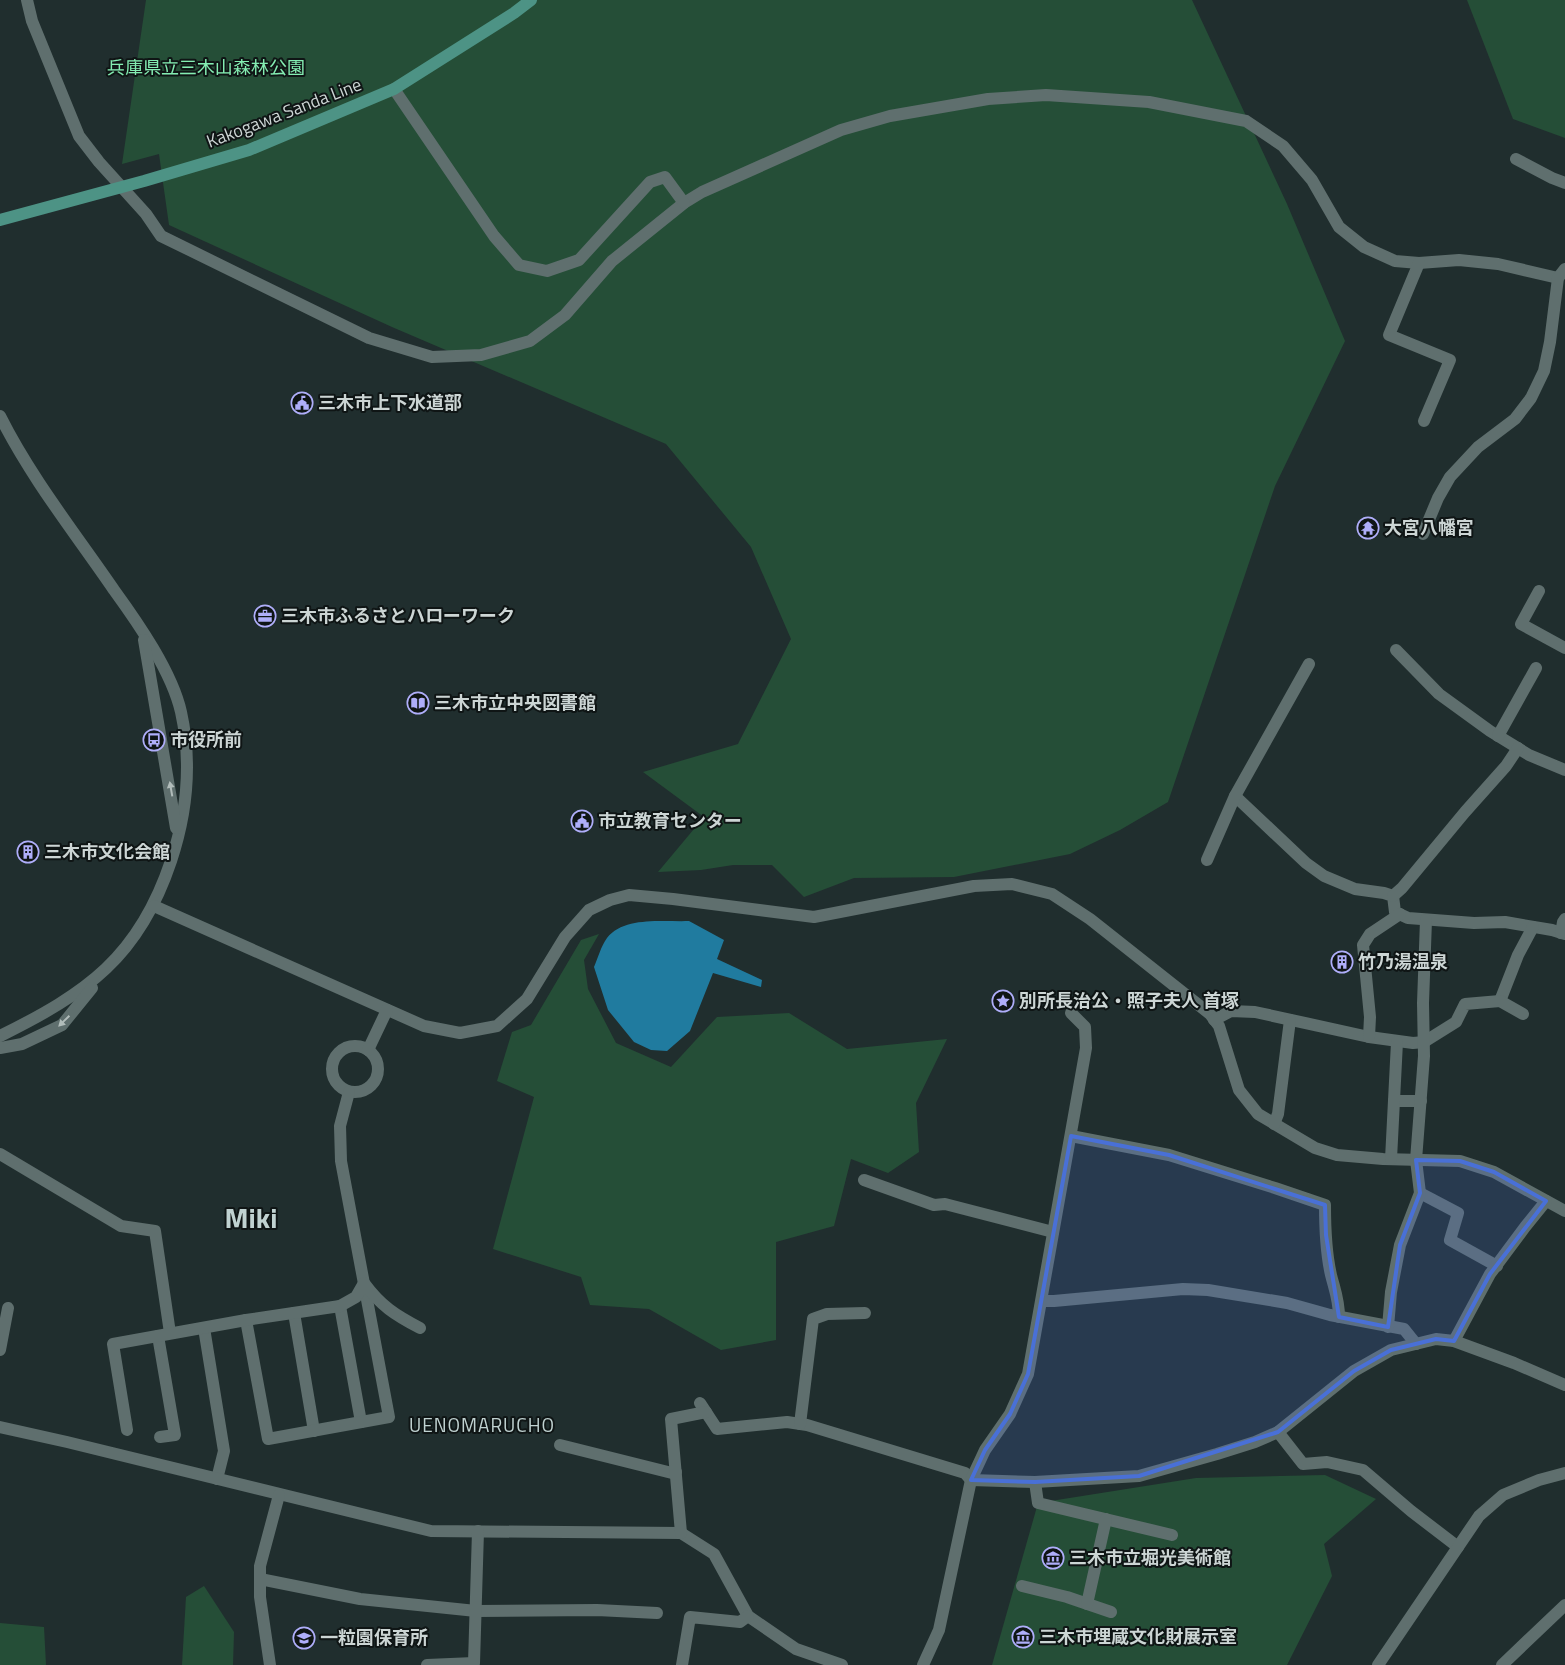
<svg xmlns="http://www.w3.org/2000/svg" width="1565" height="1665" viewBox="0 0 1565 1665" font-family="'Titillium Web','Noto Sans JP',sans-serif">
	<rect width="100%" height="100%" fill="#202e2e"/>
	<!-- green -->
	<g fill="#254e37">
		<polygon points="146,0 1192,0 1287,204 1345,341 1275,486 1168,802 1120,830 1070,854 954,877 854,878 804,897 772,865 733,865 701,870 658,872 704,817 643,772 738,744 791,639 751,547 666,444 392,327 169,225 159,154 122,164"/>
		<polygon points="1467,0 1565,0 1565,138 1513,119"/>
		<polygon points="599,934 584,960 588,989 616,1043 671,1067 717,1017 789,1013 847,1049 947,1039 916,1103 919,1152 888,1173 851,1159 834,1226 776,1242 776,1340 721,1350 649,1309 590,1305 581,1277 493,1249 534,1097 497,1081 512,1032 531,1025 581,940"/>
		<polygon points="1325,1475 1376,1499 1324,1544 1332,1576 1287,1665 992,1665 1038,1503 1196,1478"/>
		<polygon points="204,1586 234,1632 233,1665 182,1665 186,1597"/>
		<polygon points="0,1623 44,1627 46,1665 0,1665"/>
	</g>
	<!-- water -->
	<path fill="#207b9f" d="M689 921 724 940 717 959 762 980 761 987 713 973 690 1031 667 1051 651 1050 634 1042 608 1010 594 967C598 958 601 946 607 938 624 916 663 922 689 921Z"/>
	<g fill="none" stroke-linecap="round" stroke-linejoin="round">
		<!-- minor -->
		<g stroke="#5f6f6e" stroke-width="12">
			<polyline points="27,0 32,21 79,136 99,162 146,214 161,236 369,338 432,357 481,355 530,341 565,315 612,261 684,203 702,192 841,130 890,116 988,99 1046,95 1149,102 1246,121 1283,146 1312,180 1339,227 1364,247 1395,261 1419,263 1459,260 1498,264 1558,278"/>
			<polyline points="394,89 494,236 519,265 547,271 579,260 650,182 665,177 684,203"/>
			<polyline points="1516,159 1552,178 1565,183"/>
			<polyline points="1419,263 1389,335 1450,360 1424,421"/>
			<path d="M0 416C31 478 75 533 114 590 138 623 172 672 181 712 192 762 187 813 171 861 139 957 87 993 0 1036"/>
			<polyline points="1423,534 1438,498 1450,477 1478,447 1515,419 1531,398 1544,371 1550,342 1558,278 1565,269"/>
			<polyline points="1539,591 1521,624 1565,648"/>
			<polyline points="144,640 176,828"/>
			<polyline points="1396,650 1439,694 1490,731 1529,755 1565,770"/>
			<polyline points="1498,736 1536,668"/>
			<polyline points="1235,796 1306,863 1324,876 1355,889 1384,893 1393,896 1395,912 1408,918 1474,923 1505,922 1552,930 1565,934"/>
			<polyline points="1207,860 1235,796 1309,664"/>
			<polyline points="1393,896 1402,888 1465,812 1506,766 1518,748"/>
			<polyline points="154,906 424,1026 460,1033 497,1026 527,999 565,937 589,910 610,900 629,895 673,899 814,917 974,886 1012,884 1052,894 1090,919 1210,1014 1219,1026 1239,1090 1258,1114 1315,1148 1337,1155 1383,1159 1460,1161 1494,1172 1565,1211"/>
			<polyline points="1561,933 1563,922 1565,919"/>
			<polyline points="1500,1001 1518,955 1533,927"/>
			<polyline points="1214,1020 1231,1011 1255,1012 1369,1037 1413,1043 1424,1042 1456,1022 1465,1004 1500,1001 1523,1014"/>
			<polyline points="1369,1037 1370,1017 1363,945 1370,934 1400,914"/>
			<circle cx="355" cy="1069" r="23"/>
			<polyline points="0,1048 22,1044 62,1025 92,988"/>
			<polyline points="368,1050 387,1010"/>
			<polyline points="1394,1101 1421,1101"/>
			<polyline points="1274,1124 1278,1114 1290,1020"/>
			<path d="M1071 1136 1169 1155 1275 1188 1325 1205C1325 1228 1326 1253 1331 1275 1335 1291 1339 1300 1339 1317"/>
			<polyline points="0,1154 121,1226 155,1231 170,1333"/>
			<polyline points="1391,1159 1397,1042"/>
			<polyline points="864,1180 934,1205 945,1204 1053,1232"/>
			<polyline points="1420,1193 1458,1213 1450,1240 1497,1266"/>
			<polyline points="1042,1301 1054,1301 1183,1289 1208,1290 1287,1303 1330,1315 1404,1329 1416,1344"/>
			<polyline points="340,1306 361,1422"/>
			<polyline points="294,1313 314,1431"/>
			<polyline points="246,1320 268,1439 389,1417 341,1161 340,1126 349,1092"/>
			<polyline points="1388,1327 1391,1292 1400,1245 1420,1193 1416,1160 1424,1056 1423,1003 1426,920"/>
			<polyline points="204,1328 224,1451 217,1479"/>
			<polyline points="158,1336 175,1435 160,1437"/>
			<polyline points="1454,1341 1490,1274 1525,1227 1546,1201"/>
			<polyline points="0,1350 8,1308"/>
			<polyline points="700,1403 717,1429 787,1422 807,1425 965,1473 971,1480 1035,1482 1139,1476 1217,1454 1255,1442 1278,1432 1354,1371 1391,1350 1436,1339 1454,1341 1514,1363 1565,1385"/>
			<polyline points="800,1424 813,1319 827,1314 865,1313"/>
			<polyline points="0,1427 67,1442 431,1531 681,1533 714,1554 748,1616 796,1649 842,1665"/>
			<path d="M127 1430 113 1344 246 1320 340 1306 356 1297 364 1283C381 1306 395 1315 420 1328"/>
			<polyline points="1278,1432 1303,1464 1327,1462 1363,1470 1411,1511 1458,1547"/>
			<polyline points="560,1445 672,1473 676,1472"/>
			<polyline points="1035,1482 1038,1503 1172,1535"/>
			<polyline points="681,1533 671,1419 706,1412"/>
			<polyline points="260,1579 360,1599 476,1611 597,1610 657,1613"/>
			<polyline points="1022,1586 1067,1597 1111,1612"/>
			<polyline points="1087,1604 1106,1519"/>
			<polyline points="270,1665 260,1597 260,1566 279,1495"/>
			<polyline points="427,1665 474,1663 478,1531"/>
			<polyline points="682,1665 690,1617 740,1622 748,1616"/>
			<polyline points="923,1665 939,1630 971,1480 985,1450 1010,1414 1028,1374 1086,1048 1085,1027 1071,1013"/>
			<polyline points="1378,1665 1479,1516 1503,1495 1539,1480 1565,1473"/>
			<polyline points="1502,1665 1565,1605"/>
		</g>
		<!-- major -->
		<polyline stroke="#4d9385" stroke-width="12" points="0,220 144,181 249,150 394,89 514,13 531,0"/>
	</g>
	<!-- one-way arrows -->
	<defs><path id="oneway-solid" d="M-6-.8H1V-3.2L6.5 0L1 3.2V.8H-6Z" transform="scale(1.25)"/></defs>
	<g fill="#b1bcba">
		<use href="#oneway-solid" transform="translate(171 789) rotate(-100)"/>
		<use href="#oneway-solid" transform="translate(64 1021) rotate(136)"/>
	</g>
	<!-- marked area -->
	<path fill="#4970d7" fill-opacity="0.2" stroke="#4970d7" stroke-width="4" stroke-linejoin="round" d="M1071 1136 1169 1155 1325 1205 1326 1235 1339 1317 1388 1327 1400 1245 1420 1193 1416 1160 1460 1161 1494 1172 1546 1201 1490 1274 1454 1341 1436 1339 1391 1350 1354 1371 1278 1432 1139 1476 1035 1482 971 1480 985 1450 1010 1414 1028 1374Z"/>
	<!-- icons -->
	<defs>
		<g id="civic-ring" transform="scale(1.125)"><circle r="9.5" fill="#0f1515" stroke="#afaefa" stroke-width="1.5"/><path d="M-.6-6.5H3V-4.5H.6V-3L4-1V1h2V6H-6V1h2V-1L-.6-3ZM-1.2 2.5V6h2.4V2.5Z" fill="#afaefa"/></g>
		<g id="temple-ring" transform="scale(1.125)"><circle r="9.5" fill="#0f1515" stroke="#afaefa" stroke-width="1.5"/><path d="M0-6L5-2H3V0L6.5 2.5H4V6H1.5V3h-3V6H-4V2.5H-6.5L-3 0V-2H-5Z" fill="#afaefa"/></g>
		<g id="office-ring" transform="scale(1.125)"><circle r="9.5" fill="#0f1515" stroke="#afaefa" stroke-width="1.5"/><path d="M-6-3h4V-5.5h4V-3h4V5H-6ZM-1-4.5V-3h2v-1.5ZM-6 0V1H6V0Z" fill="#afaefa"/></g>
		<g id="library-ring" transform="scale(1.125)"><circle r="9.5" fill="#0f1515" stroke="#afaefa" stroke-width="1.5"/><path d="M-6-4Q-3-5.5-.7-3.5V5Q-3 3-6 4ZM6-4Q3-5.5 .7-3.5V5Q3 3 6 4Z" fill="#afaefa"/></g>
		<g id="bus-ring" transform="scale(1.125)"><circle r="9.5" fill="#0f1515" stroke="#afaefa" stroke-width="1.5"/><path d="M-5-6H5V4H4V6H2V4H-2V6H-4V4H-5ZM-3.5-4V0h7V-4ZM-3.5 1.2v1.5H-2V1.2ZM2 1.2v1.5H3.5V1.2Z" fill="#afaefa"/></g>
		<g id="building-ring" transform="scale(1.125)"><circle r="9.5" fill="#0f1515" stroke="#afaefa" stroke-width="1.5"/><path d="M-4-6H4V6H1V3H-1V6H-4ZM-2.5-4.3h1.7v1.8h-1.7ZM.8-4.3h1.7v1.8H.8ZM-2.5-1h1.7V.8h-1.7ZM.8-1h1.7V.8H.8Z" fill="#afaefa"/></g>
		<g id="sight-ring" transform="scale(1.125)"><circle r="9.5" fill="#0f1515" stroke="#afaefa" stroke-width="1.5"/><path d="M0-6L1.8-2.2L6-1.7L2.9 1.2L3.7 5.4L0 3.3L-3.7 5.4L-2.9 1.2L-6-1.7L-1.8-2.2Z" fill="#afaefa"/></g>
		<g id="museum-ring" transform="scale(1.125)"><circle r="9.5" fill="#0f1515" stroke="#afaefa" stroke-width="1.5"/><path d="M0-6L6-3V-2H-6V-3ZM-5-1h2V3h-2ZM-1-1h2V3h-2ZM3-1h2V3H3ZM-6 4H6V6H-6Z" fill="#afaefa"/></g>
		<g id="school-ring" transform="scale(1.125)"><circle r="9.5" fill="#0f1515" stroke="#afaefa" stroke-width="1.5"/><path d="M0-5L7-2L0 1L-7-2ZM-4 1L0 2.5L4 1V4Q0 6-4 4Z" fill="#afaefa"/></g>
	</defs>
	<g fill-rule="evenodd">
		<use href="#civic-ring" x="302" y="403"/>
		<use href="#temple-ring" x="1368" y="528"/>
		<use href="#office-ring" x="265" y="616"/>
		<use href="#library-ring" x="418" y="703"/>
		<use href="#bus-ring" x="154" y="740"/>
		<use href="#civic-ring" x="582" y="821"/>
		<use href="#building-ring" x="28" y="852"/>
		<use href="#building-ring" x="1342" y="962"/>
		<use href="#sight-ring" x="1003" y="1001"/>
		<use href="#museum-ring" x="1053" y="1558"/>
		<use href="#museum-ring" x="1023" y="1637"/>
		<use href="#school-ring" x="304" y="1638"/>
	</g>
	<g text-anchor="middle" stroke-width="4" stroke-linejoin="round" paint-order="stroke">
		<!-- park labels -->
		<g font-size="18" fill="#84edb2" stroke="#0f1515">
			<text x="206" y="74">兵庫県立三木山森林公園</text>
		</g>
		<!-- street labels -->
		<g font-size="18" fill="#ccd5d4" stroke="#0f1515">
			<text transform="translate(284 113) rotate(-21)" y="6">Kakogawa Sanda Line</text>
		</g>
		<!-- poi labels -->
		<g font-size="18" font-weight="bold" fill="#ccd5d4" stroke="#0f1515" text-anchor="start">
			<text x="318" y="409">三木市上下水道部</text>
			<text x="1384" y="534">大宮八幡宮</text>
			<text x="281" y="622">三木市ふるさとハローワーク</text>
			<text x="434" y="709">三木市立中央図書館</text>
			<text x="170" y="746">市役所前</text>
			<text x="598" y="827">市立教育センター</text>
			<text x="44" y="858">三木市文化会館</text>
			<text x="1358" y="968">竹乃湯温泉</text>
			<text x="1019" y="1007">別所長治公・照子夫人 首塚</text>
			<text x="1069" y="1564">三木市立堀光美術館</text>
			<text x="1039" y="1643">三木市埋蔵文化財展示室</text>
			<text x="320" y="1644">一粒園保育所</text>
		</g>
		<!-- neighbourhood labels -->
		<g font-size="19" letter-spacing="1" fill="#c0d2d1" stroke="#0f1515">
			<text x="482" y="1432">UENOMARUCHO</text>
		</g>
		<!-- town labels -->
		<g font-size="28" font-weight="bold" fill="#c0d2d1" stroke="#0f1515">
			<text x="251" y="1228">Miki</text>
		</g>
	</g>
</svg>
